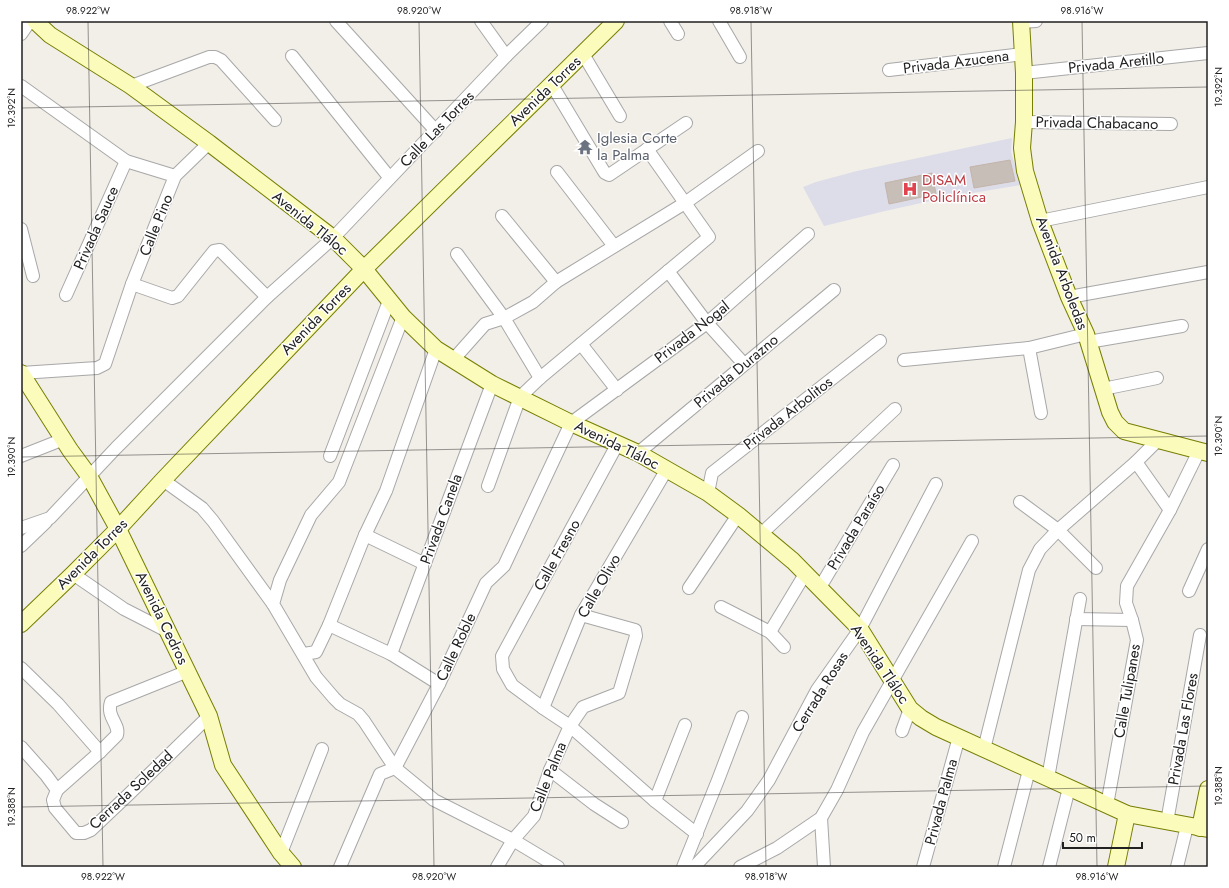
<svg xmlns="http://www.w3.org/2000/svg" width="1229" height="888" viewBox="0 0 1229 888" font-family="Jost,sans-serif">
	<rect width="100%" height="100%" fill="#f2eee8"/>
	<!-- plaza -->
	<polygon fill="#dcdde8" points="1012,138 1011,152 1021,185 948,197 885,211 824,226 803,187 816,182 857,171"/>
	<!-- building -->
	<g fill="#c7beb7" stroke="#c4b4aa">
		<polygon points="1010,160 1015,181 974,188 970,167"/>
		<polygon points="932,173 936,194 889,204 885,183"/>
	</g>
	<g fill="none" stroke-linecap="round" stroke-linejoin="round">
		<!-- minor casing -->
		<g stroke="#a8a8a8" stroke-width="14">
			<g id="minor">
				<polyline points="336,21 436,131"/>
				<polyline points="481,21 506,56"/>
				<polyline points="670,21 678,34"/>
				<polyline points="719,21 740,57"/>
				<polyline points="1021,22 1036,21"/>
				<polyline points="21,34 30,21"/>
				<polyline points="583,54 620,116"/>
				<polyline points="292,56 389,177"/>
				<polyline points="889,70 1023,54"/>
				<polyline points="1024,73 1208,53"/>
				<polyline points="552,85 603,170 605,173 609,175 686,123"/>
				<polyline points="21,86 126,161 175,176 132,284 105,364 97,368 21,373"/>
				<polyline points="131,86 209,57 215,57 221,60 275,120"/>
				<polyline points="1024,122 1171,124"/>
				<polyline points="557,172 614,246"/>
				<polyline points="175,176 209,143"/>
				<polyline points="502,216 556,282"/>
				<polyline points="1040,221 1208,187"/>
				<polyline points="21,229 33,276"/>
				<polyline points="457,254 504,318 540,378"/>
				<polyline points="668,271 707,323 744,364"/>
				<polyline points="132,284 172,298 178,296 214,251 220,250 267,297"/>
				<polyline points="66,295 126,161"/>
				<polyline points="1069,297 1208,272"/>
				<polyline points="403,317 339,482 311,515 280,580 273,604 316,677 334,698 340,704 358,714 364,721 395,768 434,800 513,840 558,867"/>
				<polyline points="1088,342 1182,326"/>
				<polyline points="581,344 617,390"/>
				<polyline points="1029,348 1041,413"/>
				<polyline points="453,360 485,324 504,318 533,302 556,282 685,203 758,151"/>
				<polyline points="904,360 1029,348 1086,334"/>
				<polyline points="1103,389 1157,378"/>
				<polyline points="618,443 502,656 503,669 512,685 543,708 570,726 655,801 697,834"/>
				<polyline points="638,453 834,290"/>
				<polyline points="21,456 64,439"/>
				<polyline points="330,456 389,301"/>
				<polyline points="1136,462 1170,510"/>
				<polyline points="163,480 202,508 213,521 273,604"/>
				<polyline points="488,486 520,397 540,378 709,237 647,149"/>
				<polyline points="708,493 712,473 880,341"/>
				<polyline points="1020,502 1058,530 1096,568"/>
				<polyline points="21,528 50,518 116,448 267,297 333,238 506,56 542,21"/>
				<polyline points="761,534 895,409"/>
				<polyline points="365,535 425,564"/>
				<polyline points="21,546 46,522"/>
				<polyline points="73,574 124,609 167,631"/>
				<polyline points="689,588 738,515"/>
				<polyline points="819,589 893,465"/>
				<polyline points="1189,591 1208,549"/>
				<polyline points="721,607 770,632 784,647"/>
				<polyline points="1076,619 1132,620"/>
				<polyline points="329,625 391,654 439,684"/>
				<polyline points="770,632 805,574"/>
				<polyline points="304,654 316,652 329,625 365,535 386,491 436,349"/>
				<polyline points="391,654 492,384"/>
				<polyline points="21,668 58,704 100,752"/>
				<polyline points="543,708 581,615 667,469"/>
				<polyline points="902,731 910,709"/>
				<polyline points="21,747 46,775 57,790 53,800 55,808 76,833 84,833 91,830 128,795 209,716"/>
				<polyline points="984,749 1029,570 1040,549 1058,530 1136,462 1158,440"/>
				<polyline points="550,770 594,804 622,822"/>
				<polyline points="1048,778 1080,599"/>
				<path d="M57 790 100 752 117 735C120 724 106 717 111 702L188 671"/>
				<polyline points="655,801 685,725"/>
				<polyline points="1107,805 1137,640 1132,620 1126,603 1127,586 1170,510 1199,451"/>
				<polyline points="821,818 824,867"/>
				<polyline points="1167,822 1200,635"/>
				<polyline points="281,853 322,749"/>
				<polyline points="340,867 380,774 395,768 439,684 486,583 504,566 571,423 707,323 808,234"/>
				<polyline points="497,867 513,840 534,816 550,770 570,726 583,707 619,693 636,636 635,630 581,615"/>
				<polyline points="683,867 718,780 742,717"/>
				<polyline points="694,867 747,811 769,780 817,690 860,629 936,484"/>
				<polyline points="740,867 777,848 821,818 837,790 863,732 972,541"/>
				<polyline points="923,867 959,737"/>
				<polyline points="1004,867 1029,770"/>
				<polyline points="1049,867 1069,788"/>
				<polyline points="1177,867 1187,826"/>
			</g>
		</g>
		<!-- secondary casing -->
		<g stroke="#767f02" stroke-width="18">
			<g id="secondary">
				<polyline points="35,21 50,35 131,86 209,143 333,238 364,269 403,317 436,349 492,384 571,423 638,453 708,493 738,515 793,561 860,629 910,709 921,718 936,727 1127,814 1208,829"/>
				<polyline points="1021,21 1024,73 1024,122 1022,148 1025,171 1040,221 1069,297 1086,334 1110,412 1115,422 1124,431 1208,453"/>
				<polyline points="21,373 70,450 89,476 118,529 209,716 223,765 281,853 293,867"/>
				<polyline points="21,624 73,574 118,529 163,480 364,269 616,21"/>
				<polyline points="1200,828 1208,789"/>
				<polyline points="1116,867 1127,814"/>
			</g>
		</g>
		<!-- minor -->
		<use href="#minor" stroke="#fff" stroke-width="12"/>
		<!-- secondary -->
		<use href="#secondary" stroke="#fbfbbc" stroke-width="16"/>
	</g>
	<!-- ticks -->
	<path fill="none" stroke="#212121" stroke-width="1" stroke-opacity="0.45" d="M88 21 103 867M419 21 434 867M751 21 766 867M1082 21 1097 867M21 108 1208 87M21 457 1208 436M21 807 1208 786"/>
	<!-- icons -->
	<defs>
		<g id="temple-bare" transform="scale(1.2)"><path d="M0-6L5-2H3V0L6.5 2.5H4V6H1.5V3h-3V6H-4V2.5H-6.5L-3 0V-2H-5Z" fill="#6b7280" stroke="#fff" stroke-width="2.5" paint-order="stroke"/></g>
		<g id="hospital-bare" transform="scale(1.2)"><path d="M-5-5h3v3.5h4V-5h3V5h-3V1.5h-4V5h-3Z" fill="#e0444e" stroke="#fff" stroke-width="2.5" paint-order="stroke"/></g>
	</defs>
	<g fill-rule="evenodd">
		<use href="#temple-bare" x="585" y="147"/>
		<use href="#hospital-bare" x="910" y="189"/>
	</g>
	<g text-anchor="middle" stroke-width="3" stroke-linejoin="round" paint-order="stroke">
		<!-- street labels -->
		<g font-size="15" fill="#212121" stroke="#fff">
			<text transform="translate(956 62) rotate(-7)" y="5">Privada Azucena</text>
			<text transform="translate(1116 63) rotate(-6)" y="5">Privada Aretillo</text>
			<text transform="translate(545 91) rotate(-44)" y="5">Avenida Torres</text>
			<text transform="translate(1097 123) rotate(1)" y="5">Privada Chabacano</text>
			<text transform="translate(437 129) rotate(-46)" y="5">Calle Las Torres</text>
			<text transform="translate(310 223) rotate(39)" y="5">Avenida Tláloc</text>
			<text transform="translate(156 225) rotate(-68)" y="5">Calle Pino</text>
			<text transform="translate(96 228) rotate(-66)" y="5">Privada Sauce</text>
			<text transform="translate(1062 273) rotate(69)" y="5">Avenida Arboledas</text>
			<text transform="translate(316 319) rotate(-46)" y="5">Avenida Torres</text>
			<text transform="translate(692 332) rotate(-38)" y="5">Privada Nogal</text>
			<text transform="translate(736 371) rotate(-40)" y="5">Privada Durazno</text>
			<text transform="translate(788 413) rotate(-38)" y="5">Privada Arbolitos</text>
			<text transform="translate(617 445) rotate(26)" y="5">Avenida Tláloc</text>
			<text transform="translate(441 519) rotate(-70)" y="5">Privada Canela</text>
			<text transform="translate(856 527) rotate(-59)" y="5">Privada Paraíso</text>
			<text transform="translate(92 554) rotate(-45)" y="5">Avenida Torres</text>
			<text transform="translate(557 555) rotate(-61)" y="5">Calle Fresno</text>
			<text transform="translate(599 586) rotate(-60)" y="5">Calle Olivo</text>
			<text transform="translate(162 618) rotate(64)" y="5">Avenida Cedros</text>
			<text transform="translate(456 647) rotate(-65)" y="5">Calle Roble</text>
			<text transform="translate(880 664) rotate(56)" y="5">Avenida Tláloc</text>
			<text transform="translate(1127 691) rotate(-80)" y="5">Calle Tulipanes</text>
			<text transform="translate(820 692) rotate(-58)" y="5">Cerrada Rosas</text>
			<text transform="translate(1183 729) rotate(-80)" y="5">Privada Las Flores</text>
			<text transform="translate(548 777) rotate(-68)" y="5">Calle Palma</text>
			<text transform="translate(131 790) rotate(-43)" y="5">Cerrada Soledad</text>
			<text transform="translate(941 802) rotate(-75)" y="5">Privada Palma</text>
		</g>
		<!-- worship labels -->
		<g font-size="15" fill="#5b616d" stroke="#fff" text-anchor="start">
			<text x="597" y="143">Iglesia Corte<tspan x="597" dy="17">la Palma</tspan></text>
		</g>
		<!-- health labels -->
		<g font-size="15" fill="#be3a42" stroke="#fff" text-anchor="start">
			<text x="922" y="185">DISAM<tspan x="922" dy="17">Policlínica</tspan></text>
		</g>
	</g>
	<!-- border -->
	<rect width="1229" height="888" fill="none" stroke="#ffffff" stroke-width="44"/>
	<!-- scale -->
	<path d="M1063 842v6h79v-6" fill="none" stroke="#212121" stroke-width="2"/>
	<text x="1069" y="842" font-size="12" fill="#212121" stroke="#ffffff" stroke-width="3" paint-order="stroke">50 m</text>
	<rect x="22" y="22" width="1185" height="844" fill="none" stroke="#212121" stroke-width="1.5"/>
	<g font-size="10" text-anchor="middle" fill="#212121">
		<text x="88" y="14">98.922°W</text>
		<text x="419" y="14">98.920°W</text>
		<text x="751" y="14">98.918°W</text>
		<text x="1082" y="14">98.916°W</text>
		<text transform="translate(1218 87) rotate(-90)" y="4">19.392°N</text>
		<text transform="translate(11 108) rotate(-90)" y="4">19.392°N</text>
		<text transform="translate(1218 436) rotate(-90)" y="4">19.390°N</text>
		<text transform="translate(11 457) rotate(-90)" y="4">19.390°N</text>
		<text transform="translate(1218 786) rotate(-90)" y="4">19.388°N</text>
		<text transform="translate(11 807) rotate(-90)" y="4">19.388°N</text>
		<text x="103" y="880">98.922°W</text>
		<text x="434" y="880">98.920°W</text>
		<text x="766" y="880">98.918°W</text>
		<text x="1097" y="880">98.916°W</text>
	</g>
</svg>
